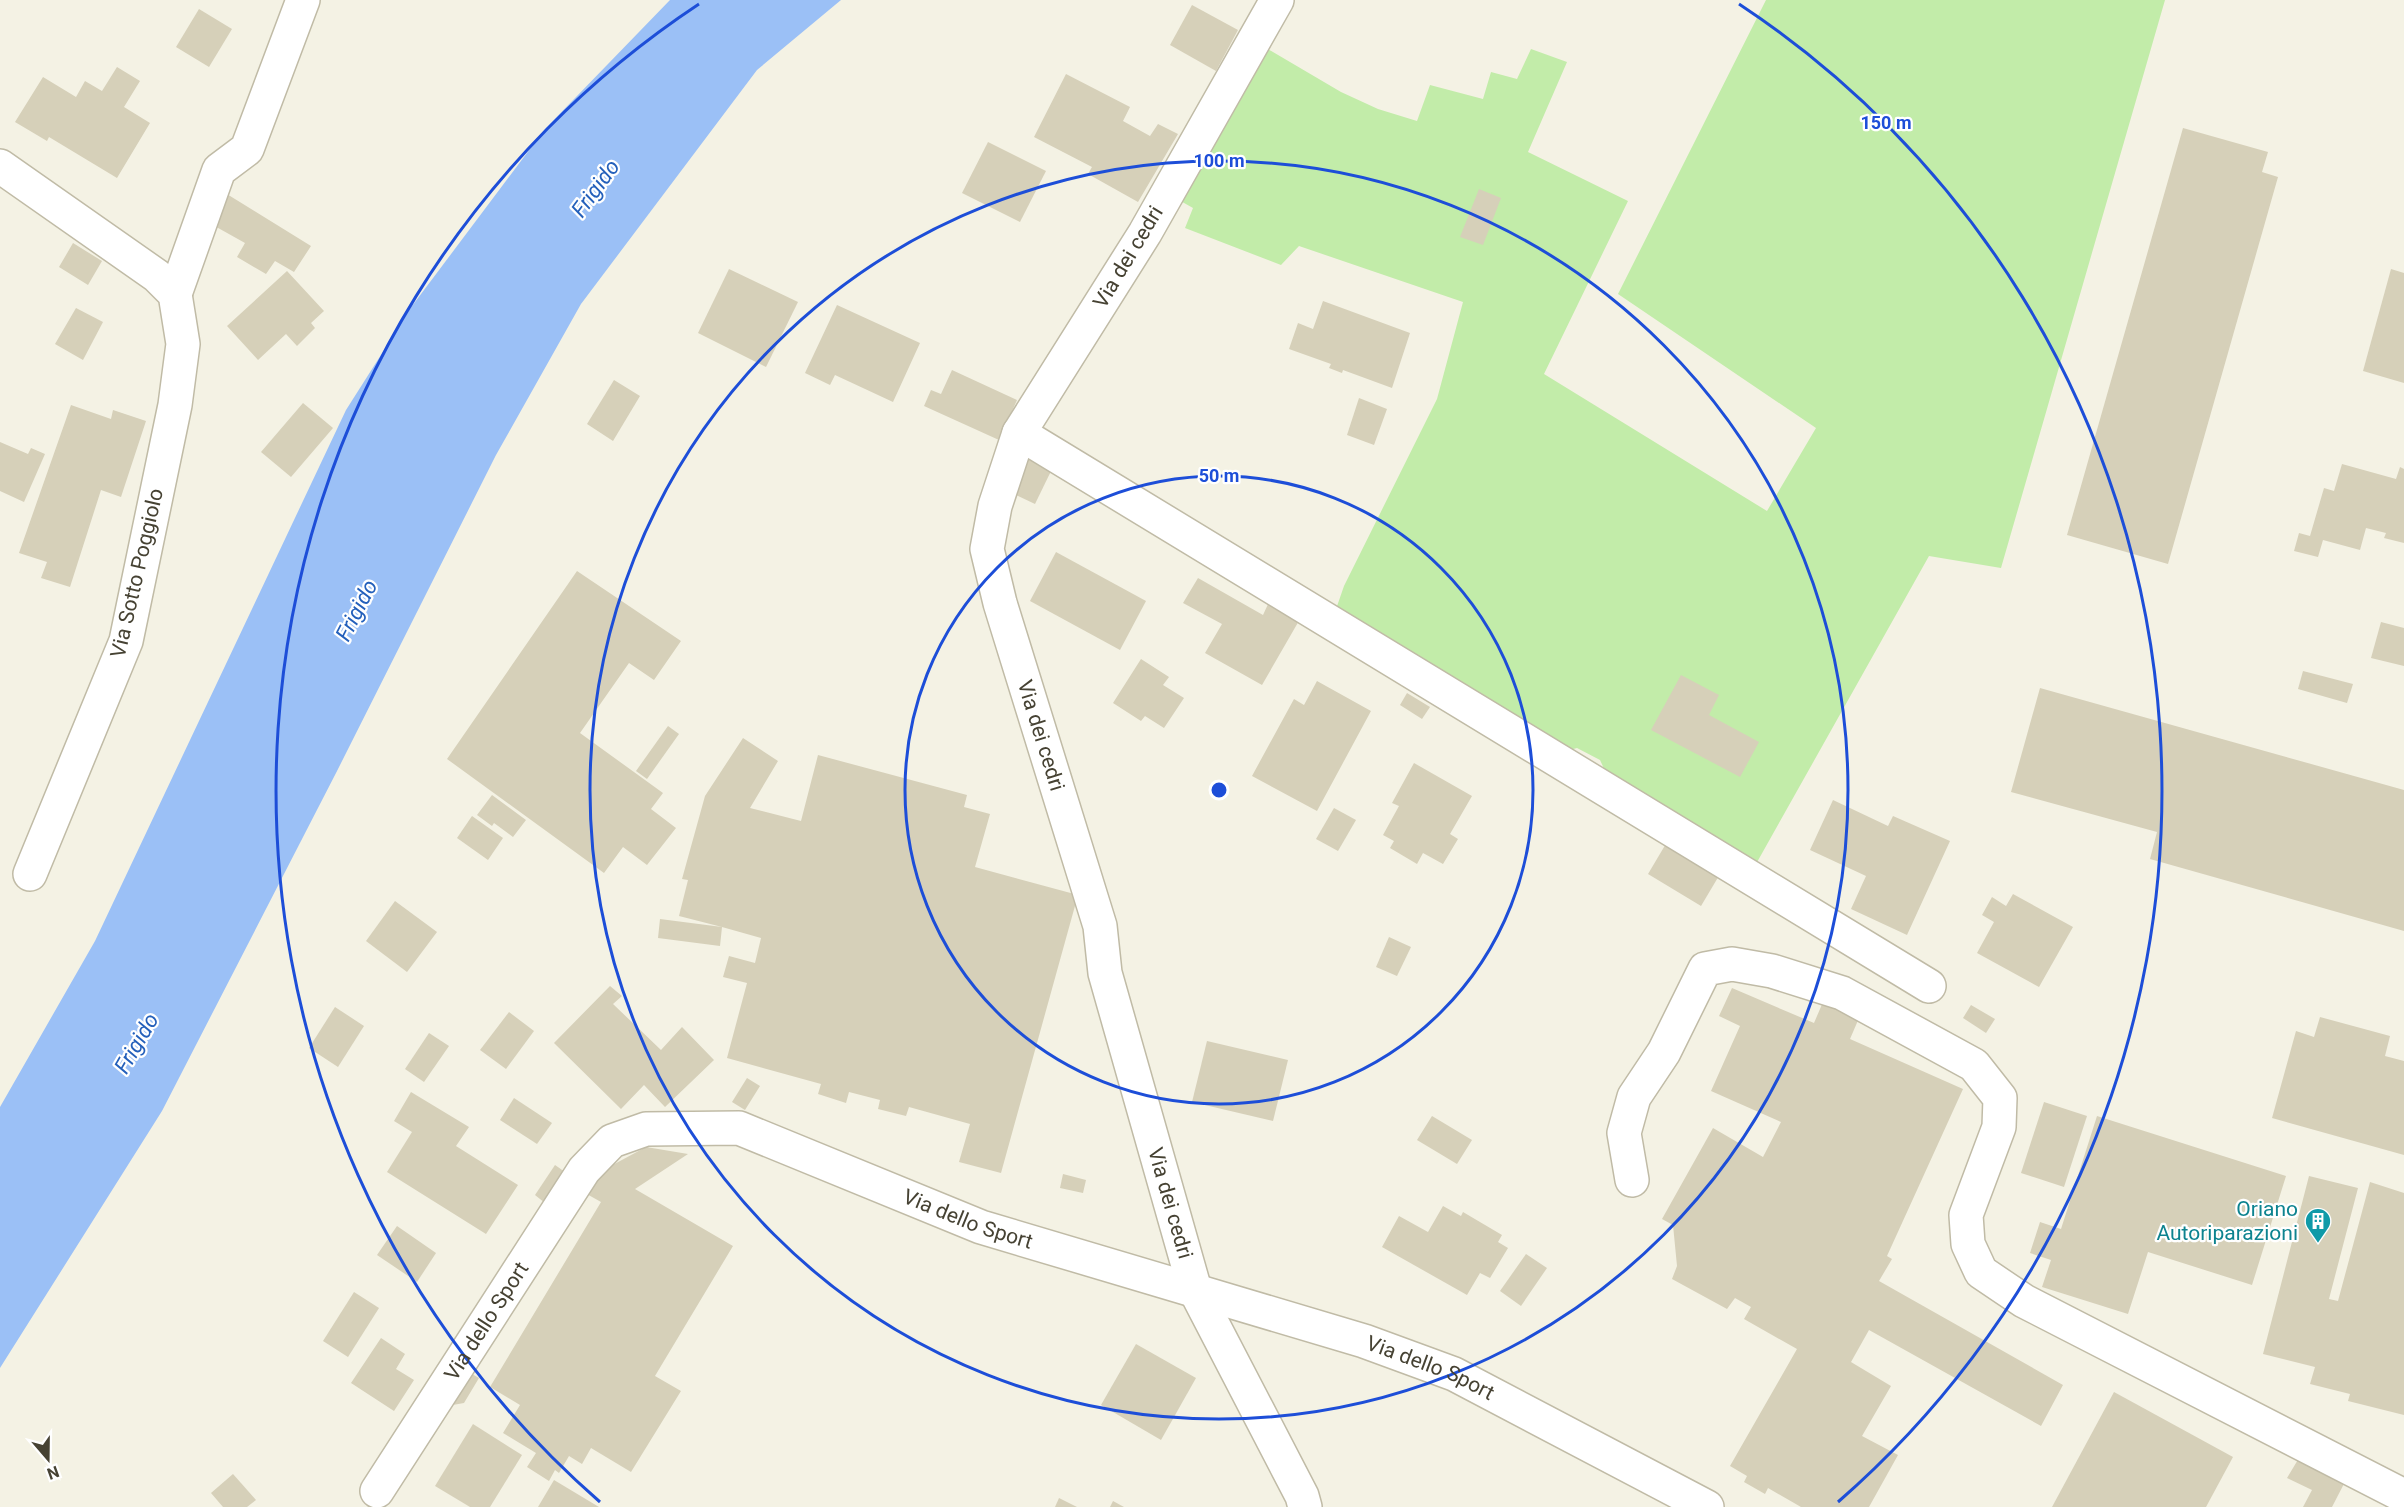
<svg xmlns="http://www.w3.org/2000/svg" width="2404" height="1507" viewBox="0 0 2404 1507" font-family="Roboto,sans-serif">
	<rect width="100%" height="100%" fill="#f4f2e4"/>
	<!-- green -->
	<polygon fill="#c2eca9" points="1766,0 2165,0 2001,568 1929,556 1756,864 1607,775 1600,760 1577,748 1566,751 1335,612 1344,586 1437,399 1463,302 1299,246 1281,265 1185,228 1193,208 1177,199 1266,48 1341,92 1378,109 1417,121 1430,85 1483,99 1491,72 1517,79 1531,49 1567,62 1528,152 1628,201 1544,374 1767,511 1816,428 1618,294"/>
	<!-- water -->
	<polygon fill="#9bc0f6" points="670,0 841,0 757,70 581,304 496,455 336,773 162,1111 0,1368 0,1107 95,941 346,410 412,306 545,129"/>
	<!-- building -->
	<g fill="#d6d0b9">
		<polygon points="1192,5 1238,30 1216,71 1170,45"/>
		<polygon points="199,9 232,29 209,67 176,47"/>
		<polygon points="117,67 140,81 124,107 150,123 117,178 49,137 47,141 15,122 43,77 76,97 85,81 102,91"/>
		<polygon points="1066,74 1130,107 1123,121 1150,136 1158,124 1178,134 1138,202 1088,174 1092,167 1034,137"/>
		<polygon points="2183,128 2268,152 2262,172 2278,177 2168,564 2067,535"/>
		<polygon points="988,142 1046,171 1020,222 962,193"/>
		<polygon points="1479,189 1501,198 1483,245 1460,237"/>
		<polygon points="222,191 311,246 294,272 275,261 266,274 237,257 245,243 211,224"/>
		<polygon points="73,243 102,261 88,285 59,267"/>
		<polygon points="729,269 798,302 766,367 698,333"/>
		<polygon points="2391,269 2404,273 2404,383 2363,371"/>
		<polygon points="287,271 324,311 311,323 315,328 297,346 286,334 258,360 227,326"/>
		<polygon points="1323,301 1410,333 1392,388 1343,370 1342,373 1329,368 1331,364 1289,349 1298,323 1313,329"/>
		<polygon points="837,305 920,343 893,402 835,375 830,385 805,373"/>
		<polygon points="76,308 103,322 83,360 55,344"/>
		<polygon points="952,370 1017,400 999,440 924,406 931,390 941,394"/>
		<polygon points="614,380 640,396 613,441 587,424"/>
		<polygon points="1359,398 1387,409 1374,445 1347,435"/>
		<polygon points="303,403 333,428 291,477 261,452"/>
		<polygon points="71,405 111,419 113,410 146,421 121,497 101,490 70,587 41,578 47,562 19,553"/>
		<polygon points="0,442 28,454 31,448 45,454 24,502 0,491"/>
		<polygon points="1030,456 1053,467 1035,504 1012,493"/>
		<polygon points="2342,464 2396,479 2400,467 2404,469 2404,543 2384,538 2386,533 2366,528 2360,550 2323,540 2318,557 2294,551 2299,533 2310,536 2324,488 2334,491"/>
		<polygon points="1056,552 1146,601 1120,650 1030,601"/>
		<polygon points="577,571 681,641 654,680 629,663 580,733 663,793 651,809 676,828 647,865 623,847 604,873 447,759"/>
		<polygon points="1198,578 1263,615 1269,602 1300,619 1262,685 1205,653 1222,624 1183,603"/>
		<polygon points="2381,622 2404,628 2404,666 2371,658"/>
		<polygon points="1141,659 1169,677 1163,685 1184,698 1164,728 1145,716 1141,721 1113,703"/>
		<polygon points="2303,671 2353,684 2347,703 2298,689"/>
		<polygon points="1681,675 1719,695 1709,715 1759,742 1740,777 1651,730"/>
		<polygon points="1317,681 1371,711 1317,811 1252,776 1294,699 1304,705"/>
		<polygon points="2040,688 2404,790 2404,931 2150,859 2157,832 2011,792"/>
		<polygon points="1407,693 1430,707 1422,719 1400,705"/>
		<polygon points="668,726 679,734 647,779 636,771"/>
		<polygon points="743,738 778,761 750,808 801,821 818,755 967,795 964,807 990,814 975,867 1078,895 1001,1173 959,1162 970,1124 909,1107 906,1116 878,1109 880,1100 849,1092 846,1103 818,1094 821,1084 727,1058 747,983 723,977 729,956 755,963 761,938 722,927 720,946 658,938 660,919 722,927 679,916 688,880 682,879 705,796"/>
		<polygon points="1414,763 1472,796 1450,834 1458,839 1443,864 1423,853 1417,864 1390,848 1394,841 1383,835 1399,806 1392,803"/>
		<polygon points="492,795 526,820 513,837 494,823 492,826 477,815"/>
		<polygon points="1833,800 1888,826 1893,816 1950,841 1907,935 1851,909 1866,876 1810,850"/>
		<polygon points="1334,808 1356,820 1338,851 1316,839"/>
		<polygon points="472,816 503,838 488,860 457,838"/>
		<polygon points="1667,842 1720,874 1701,906 1648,874"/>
		<polygon points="2013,894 2073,927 2039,987 1977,953 1994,922 1982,915 1992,897 2006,906"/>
		<polygon points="395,901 437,932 407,972 366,941"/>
		<polygon points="1389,937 1411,947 1397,976 1376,967"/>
		<polygon points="610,986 622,996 613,1004 661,1050 682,1027 714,1060 665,1107 644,1085 621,1109 554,1043"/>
		<polygon points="1732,988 1814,1023 1823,1002 1859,1018 1850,1039 1963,1089 1887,1256 1892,1259 1879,1281 2063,1385 2041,1426 1869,1330 1851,1362 1891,1386 1862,1436 1898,1455 1869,1507 1801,1507 1768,1488 1765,1494 1744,1482 1747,1476 1730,1466 1797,1349 1744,1319 1751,1307 1735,1298 1727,1309 1672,1279 1677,1266 1673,1225 1662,1219 1713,1128 1763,1157 1781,1122 1711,1091 1740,1026 1719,1016"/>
		<polygon points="1971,1005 1995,1019 1986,1033 1963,1018"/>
		<polygon points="335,1007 364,1026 338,1067 309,1048"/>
		<polygon points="509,1012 534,1031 506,1069 480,1050"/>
		<polygon points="2320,1017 2390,1036 2385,1056 2404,1061 2404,1155 2272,1118 2296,1031 2314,1037"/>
		<polygon points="429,1033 449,1046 424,1082 405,1069"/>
		<polygon points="1207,1041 1288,1060 1273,1121 1192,1102"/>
		<polygon points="747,1078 760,1086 745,1110 732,1102"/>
		<polygon points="411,1092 469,1127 456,1146 518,1185 486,1234 387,1172 412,1132 394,1121"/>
		<polygon points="514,1098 552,1123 537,1144 500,1120"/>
		<polygon points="2044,1102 2087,1116 2064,1187 2021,1173"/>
		<polygon points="1432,1116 1472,1140 1457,1164 1417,1140"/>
		<polygon points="2097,1116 2286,1176 2252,1285 2148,1252 2128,1314 2042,1287 2051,1260 2030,1253 2040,1222 2061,1229"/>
		<polygon points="646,1147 688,1154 635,1189 733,1246 655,1376 681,1391 631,1472 591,1448 582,1464 569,1456 559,1473 555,1470 549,1481 527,1467 536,1453 503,1433 520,1405 490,1387 601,1202 585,1193 607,1168"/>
		<polygon points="555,1165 565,1172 545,1203 535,1195"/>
		<polygon points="1063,1174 1086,1180 1083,1193 1060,1188"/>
		<polygon points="2309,1176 2358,1188 2329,1299 2338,1301 2370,1182 2404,1193 2404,1415 2348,1401 2350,1394 2310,1384 2315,1367 2263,1354"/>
		<polygon points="1443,1206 1461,1216 1463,1212 1502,1235 1498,1242 1508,1248 1490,1278 1480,1273 1467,1295 1382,1247 1399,1216 1428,1232"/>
		<polygon points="397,1226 436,1253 417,1282 377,1255"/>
		<polygon points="1526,1254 1547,1268 1521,1306 1500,1291"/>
		<polygon points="354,1292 379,1308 348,1357 323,1341"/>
		<polygon points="381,1338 405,1354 396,1369 414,1380 394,1411 351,1383"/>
		<polygon points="1136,1344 1196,1378 1161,1440 1101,1405"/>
		<polygon points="472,1374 479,1378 464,1403 447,1406 454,1396 459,1394"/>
		<polygon points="2114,1392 2233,1457 2206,1507 2052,1507"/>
		<polygon points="473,1424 522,1455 490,1507 470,1507 435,1486"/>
		<polygon points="2302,1453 2348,1476 2332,1507 2303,1507 2312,1490 2287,1478"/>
		<polygon points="233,1474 256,1500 247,1507 223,1507 211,1493"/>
		<polygon points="554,1480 599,1507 538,1507"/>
		<polygon points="1059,1498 1077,1507 1055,1507"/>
		<polygon points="1113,1501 1124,1507 1110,1507"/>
	</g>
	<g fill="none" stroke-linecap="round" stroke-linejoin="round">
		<!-- minor casing -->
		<g stroke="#c0bba6" stroke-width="36">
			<g id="minor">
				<path id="s1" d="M1277 0 1145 233 1019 433 995 506 987 549 1000 603 1100 926 1105 973 1195 1290 1302 1496 1305 1507"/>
				<polyline points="0,166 157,276 175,294 183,344 175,405 126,641 30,874"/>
				<polyline points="175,294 219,170 247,149 303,0"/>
				<polyline points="1019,433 1929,986"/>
				<polyline points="1632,1180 1624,1133 1634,1097 1664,1052 1705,969 1732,964 1772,971 1842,993 1974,1065 2000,1098 1999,1127 1966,1215 1968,1244 1981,1272 2024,1301 2404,1496"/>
				<path id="s2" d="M377 1491 584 1170 612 1141 646 1129 739 1128 981 1227 1364 1341 1454 1374 1707 1507"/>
			</g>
		</g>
		<!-- minor -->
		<use href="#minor" stroke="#fff" stroke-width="33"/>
	</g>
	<!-- distance rings -->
	<g fill="none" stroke="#1d4ed8" stroke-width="3">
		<circle cx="1219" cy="790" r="314"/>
		<circle cx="1219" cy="790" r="629"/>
		<path d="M600 1502A943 943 0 0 1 699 4M1739 4A943 943 0 0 1 1838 1502"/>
	</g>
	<!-- icons -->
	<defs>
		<g id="building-pin" transform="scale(1.35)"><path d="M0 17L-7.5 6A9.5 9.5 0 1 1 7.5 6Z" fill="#0f9aa8" stroke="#fff"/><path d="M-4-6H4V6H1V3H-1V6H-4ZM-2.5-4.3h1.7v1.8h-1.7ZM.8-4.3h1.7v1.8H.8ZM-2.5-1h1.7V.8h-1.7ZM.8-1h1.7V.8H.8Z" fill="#fff"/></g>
	</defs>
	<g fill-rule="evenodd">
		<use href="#building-pin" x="2318" y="1221"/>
	</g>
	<g text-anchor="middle" stroke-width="4.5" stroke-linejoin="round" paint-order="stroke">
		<!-- street labels -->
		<g font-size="21" fill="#464233" stroke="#fff">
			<text transform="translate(1128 257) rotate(-59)" y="7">Via dei cedri</text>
			<text transform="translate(137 573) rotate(-77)" y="7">Via Sotto Poggiolo</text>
			<text dy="7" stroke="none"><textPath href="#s1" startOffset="819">Via dei cedri</textPath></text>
			<text dy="7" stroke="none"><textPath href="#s1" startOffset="1305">Via dei cedri</textPath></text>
			<text dy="7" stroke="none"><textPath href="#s2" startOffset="798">Via dello Sport</textPath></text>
			<text dy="7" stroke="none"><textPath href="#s2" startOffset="202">Via dello Sport</textPath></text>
			<text dy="7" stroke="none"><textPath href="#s2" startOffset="1284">Via dello Sport</textPath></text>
		</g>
		<!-- culture labels -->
		<g font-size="21" fill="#0d838f" stroke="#fff" text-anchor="end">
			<text x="2298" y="1216">Oriano<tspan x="2298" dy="24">Autoriparazioni</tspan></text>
		</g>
		<!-- water labels -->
		<g font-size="22" font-style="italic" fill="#2460bb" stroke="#fff">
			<text transform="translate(595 188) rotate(-54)" y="8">Frigido</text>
			<text transform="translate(356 610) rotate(-63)" y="8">Frigido</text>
			<text transform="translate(136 1043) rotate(-60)" y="8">Frigido</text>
		</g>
	</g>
	<circle cx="1219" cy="790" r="9" fill="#1d4ed8" stroke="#fff" stroke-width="3"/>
	<g font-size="18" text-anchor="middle" font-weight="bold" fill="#1d4ed8" stroke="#fff" stroke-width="4.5" stroke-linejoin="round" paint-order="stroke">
		<text x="1886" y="129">150 m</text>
		<text x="1219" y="167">100 m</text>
		<text x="1219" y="482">50 m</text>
	</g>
	<!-- north arrow -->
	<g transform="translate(48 1459) rotate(160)" stroke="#ffffff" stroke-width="4.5" paint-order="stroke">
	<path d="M0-4.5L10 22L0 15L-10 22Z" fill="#464233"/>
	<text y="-9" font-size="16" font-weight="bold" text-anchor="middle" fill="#464233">N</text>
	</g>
</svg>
